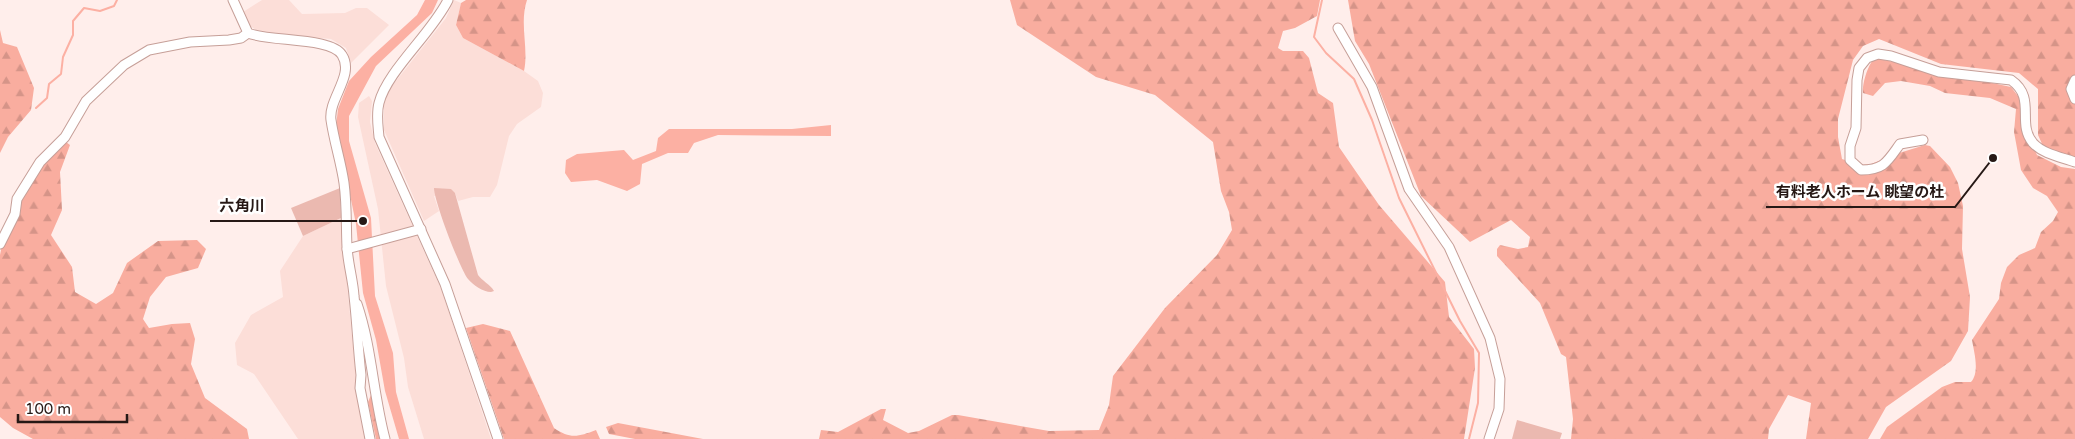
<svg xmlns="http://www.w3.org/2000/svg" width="2075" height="439" viewBox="0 0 2075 439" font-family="'Varela Round','Noto Sans JP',sans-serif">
	<defs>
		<pattern id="forest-firs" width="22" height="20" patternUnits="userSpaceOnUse" patternTransform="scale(1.25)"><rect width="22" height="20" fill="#f9ad9f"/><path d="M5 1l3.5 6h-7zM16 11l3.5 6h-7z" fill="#d59488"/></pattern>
	</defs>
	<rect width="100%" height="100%" fill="#ffeeeb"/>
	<!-- built -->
	<g fill="#fcded8">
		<polygon points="262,0 289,0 302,14 345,13 356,8 367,8 389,25 351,63 346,48 331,39 261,33 250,26 243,12"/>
		<polygon points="454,0 461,3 456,25 463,38 524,71 538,81 543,93 541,107 517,124 509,136 497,185 490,197 473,197 458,201 455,193 434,196 439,211 424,221 384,130 384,104 388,91 446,18"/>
		<polygon points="369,96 372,101 370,122 375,143 442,291 491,439 424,439 408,387 404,358 386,286 378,209 358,117 359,103"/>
		<polygon points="341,218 358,401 367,439 298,439 254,374 237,365 235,343 251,315 283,297 280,271 303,236"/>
	</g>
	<!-- green -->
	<g fill="#ebb9b0">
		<polygon points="340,188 341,218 303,236 291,208"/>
		<path d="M434 188 451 189 455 193 478 275C482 281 490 284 494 291L491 292C483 292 473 285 468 279 460 269 434 201 434 188Z"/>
		<polygon points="1517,420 1562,433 1560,439 1512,439"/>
	</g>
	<!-- forest -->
	<g fill="url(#forest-firs)">
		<path d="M466 0H527C519 24 529 48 524 71L463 38 456 25 461 3Z"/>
		<polygon points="1010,0 1320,0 1317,16 1295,28 1283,31 1278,48 1283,51 1303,51 1309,58 1318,93 1333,103 1339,147 1379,205 1445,282 1449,317 1474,349 1475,368 1464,439 819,439 821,430 838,432 881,409 886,409 883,420 908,433 919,431 952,415 958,415 1049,431 1099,430 1109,405 1113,376 1165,308 1217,255 1232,230 1229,212 1221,191 1213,142 1155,95 1096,77 1017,25"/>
		<polygon points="1348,0 2075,0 2075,159 2043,146 2038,135 2038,89 2019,73 1941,64 1879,39 1863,46 1853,60 1838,119 1838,137 1842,159 1860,165 1871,164 1896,154 1925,145 1930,146 1950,167 1958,183 1963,206 1962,249 1970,297 1968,331 1951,361 1886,407 1868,439 1806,439 1811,403 1788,395 1769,429 1768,439 1571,439 1573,419 1566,357 1561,354 1540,303 1497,256 1497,249 1500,245 1518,249 1528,247 1530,237 1511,220 1470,242 1421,196 1369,64 1355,41"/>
		<polygon points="0,30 3,43 17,47 34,88 31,110 8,137 0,153"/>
		<path d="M1875 58 2011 87 2021 100 2030 139 2037 155 2061 167 2075 169V439H1880L1887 427 1942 387 1955 382H1971C1980 372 1974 352 1972 340L1999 299 2001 283 2007 267 2019 255 2035 248 2041 232 2053 221 2058 212 2047 196 2033 188 2021 170 2014 132 2016 109 1990 98 1945 93 1930 86 1901 81 1885 83 1873 96 1863 93C1862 84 1868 64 1875 58Z"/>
		<path d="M66 142 70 145 60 172 62 210 51 235 72 267 75 292 96 304 113 293 127 263 158 241 197 240 206 249 198 268 166 277 150 297 143 319 149 328 172 324 190 323 195 339 191 364 205 398 247 429 249 439H33L13 428 0 417V255C5 229 25 178 44 159 51 153 59 147 66 142Z"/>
		<path d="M483 324 510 331 554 428C570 439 578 437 596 430L600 439H504L466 328Z"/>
		<polygon points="371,395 382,439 376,439 368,402"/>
		<polygon points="618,423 703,439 635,439 609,434 606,427"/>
	</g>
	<!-- water -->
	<g fill="#fcb0a3">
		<polygon points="425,0 438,0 432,13 376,66 349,116 349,141 371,218 375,296 393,353 396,392 409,439 399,439 385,391 376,340 363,293 356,224 336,126 338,109 349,81 371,57 417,15"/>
		<polygon points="831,125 831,136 718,135 694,143 688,153 668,153 642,164 640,184 627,191 597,180 571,182 565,173 566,160 577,154 624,150 633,160 656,151 658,138 669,129 792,129"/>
	</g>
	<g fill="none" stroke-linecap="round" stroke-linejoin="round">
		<!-- stream -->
		<g stroke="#fcb0a3" stroke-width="2">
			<polyline points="1322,0 1314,37 1326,53 1354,79 1372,120 1399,198 1460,321 1479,353 1478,403 1469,439"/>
			<polyline points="36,108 47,98 49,84 61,74 63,57 73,35 73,21 84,8 100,11 114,6 117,0"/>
		</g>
		<!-- minor casing -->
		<g stroke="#c69f98" stroke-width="11">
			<g id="minor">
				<path d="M233 0 248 33C270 42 331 37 342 55 355 75 328 99 331 120 334 141 341 162 344 183 347 205 346 226 347 247 348 264 353 280 354 296 357 322 358 349 361 375L360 388 370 439"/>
				<path d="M448 0C432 33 387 71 379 103 376 114 378 125 379 137L445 284 498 439"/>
				<polyline points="1338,28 1372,87 1409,189 1449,247 1490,338 1500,379 1499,409 1489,439"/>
				<polyline points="2075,80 2071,89 2075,99"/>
				<path d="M1923 140 1900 144C1887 162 1884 170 1861 170L1850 160V146L1856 128 1857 80 1859 68 1867 58 1878 54 1891 56 1939 72 2011 80C2037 98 2016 123 2033 143 2043 154 2061 157 2075 162"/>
				<polyline points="0,244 15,214 17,199 40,162 65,137 86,101 124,65 149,50 190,42 229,40 241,38 248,33"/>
				<polyline points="347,249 421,229"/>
				<path d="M357 304C372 348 373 394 385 439"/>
			</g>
		</g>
		<!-- minor -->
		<use href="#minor" stroke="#fff" stroke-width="9"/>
	</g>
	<!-- callouts -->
	<path fill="none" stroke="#261815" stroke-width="2" d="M1993 158L1955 207H1766M363 221L275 221H210"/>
	<g fill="#261815" stroke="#fff" stroke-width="2">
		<circle cx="1993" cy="158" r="5"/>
		<circle cx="363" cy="221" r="5"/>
	</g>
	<g font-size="15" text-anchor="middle" font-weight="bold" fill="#261815" stroke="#fff" stroke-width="5" stroke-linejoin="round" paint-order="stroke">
		<text x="1860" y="197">有料老人ホーム 眺望の杜</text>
		<text x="242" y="211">六角川</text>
	</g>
	<!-- scale -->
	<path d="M18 414v8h109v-8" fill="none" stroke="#261815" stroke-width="2.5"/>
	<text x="25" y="414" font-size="15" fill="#261815" stroke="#ffffff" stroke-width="4" paint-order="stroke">100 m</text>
</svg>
